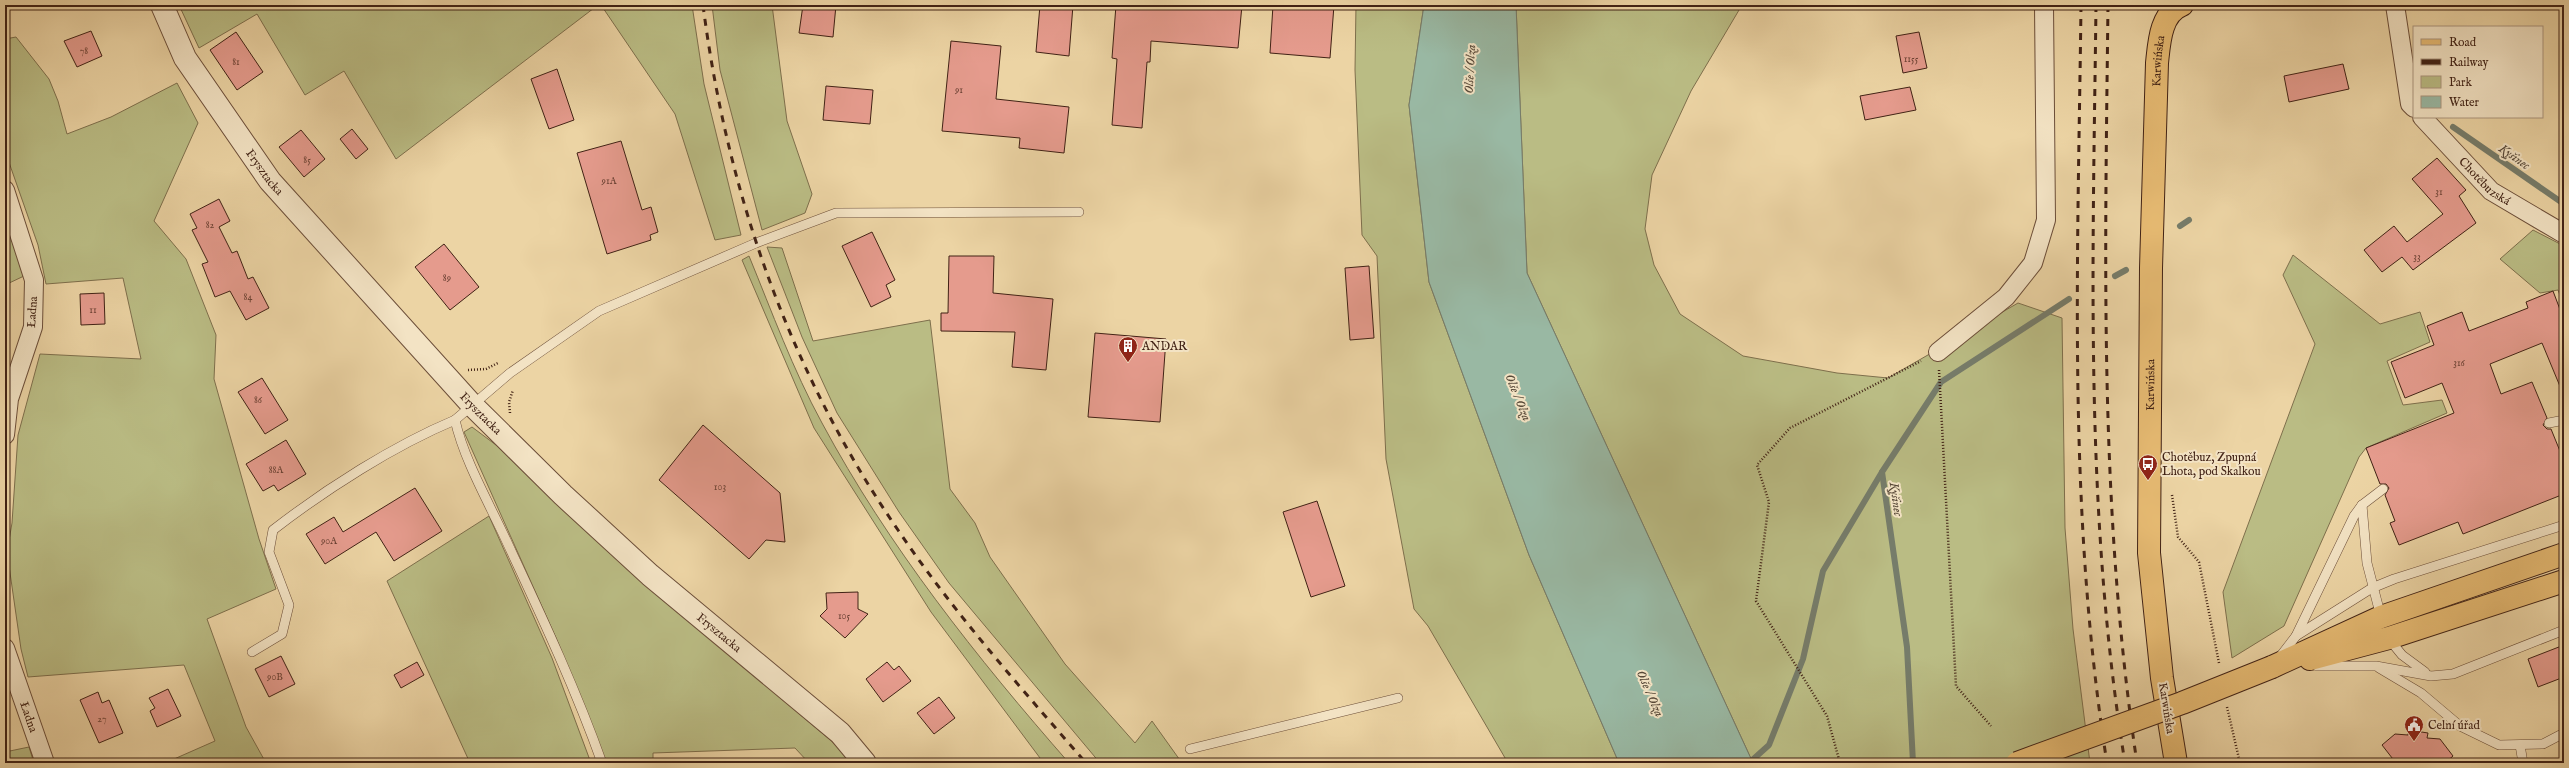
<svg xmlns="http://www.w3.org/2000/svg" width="2569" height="768" viewBox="0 0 2569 768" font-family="'IM FELL English',serif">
	<rect width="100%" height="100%" fill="#ecd4a4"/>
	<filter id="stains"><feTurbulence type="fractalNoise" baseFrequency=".005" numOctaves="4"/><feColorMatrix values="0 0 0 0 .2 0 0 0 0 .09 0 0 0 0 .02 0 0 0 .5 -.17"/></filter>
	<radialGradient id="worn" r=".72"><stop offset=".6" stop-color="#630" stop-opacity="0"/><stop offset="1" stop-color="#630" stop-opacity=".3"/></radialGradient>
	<!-- green -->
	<g fill="#babc84" stroke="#7e6f4c">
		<polygon points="179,5 598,5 396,159 344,71 305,95 257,14 199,48"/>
		<polygon points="601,5 692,5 704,84 741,235 715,240 675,114"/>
		<polygon points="712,5 772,5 787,121 812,194 805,213 762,230 720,70"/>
		<polygon points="1356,5 1424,5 1409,105 1429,282 1529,555 1619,763 1508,763 1428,626 1414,609 1386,459 1377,256 1362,235 1355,70"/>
		<polygon points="1516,5 1742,5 1691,91 1652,175 1645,229 1654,265 1680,314 1743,356 1837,373 1888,378 2018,303 2062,318 2065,528 2073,629 2090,763 1753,763 1527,273"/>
		<polygon points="16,37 49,79 58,101 67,134 111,117 177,83 198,123 154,221 186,259 216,335 214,379 259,539 276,589 207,619 246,727 266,763 165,763 215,741 184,665 28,677 21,649 7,552 12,523 18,435 40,354 141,359 123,278 46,284 38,245 5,151 5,39"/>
		<polygon points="5,208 24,276 5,285"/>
		<polygon points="2533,230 2564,246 2564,306 2558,290 2540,293 2500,259"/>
		<polygon points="767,247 782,248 813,341 930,320 950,489 975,523 990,557 1065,664 1135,743 1152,721 1182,763 1100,763 949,583 899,512 837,413 802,337"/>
		<polygon points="2293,255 2380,324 2420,312 2430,342 2387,361 2403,405 2442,400 2447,413 2366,448 2359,457 2284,626 2232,658 2223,592 2315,344 2283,275"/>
		<path d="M749 256C772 312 793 370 822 423 888 546 977 658 1069 763H1034L1040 758 931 612 814 428 742 260Z"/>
		<polygon points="472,427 496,445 737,661 842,750 852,763 809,763 795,748 653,753 653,763 606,763 556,638 464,432"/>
		<polygon points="489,516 552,658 591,763 470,763 387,581"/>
		<polygon points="29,747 34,763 5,763 5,752"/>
	</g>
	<!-- water -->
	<polygon fill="#99b8a3" stroke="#767c6a" points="1424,5 1516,5 1527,273 1753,763 1619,763 1529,555 1429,282 1409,105"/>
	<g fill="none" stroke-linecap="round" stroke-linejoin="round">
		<!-- stream -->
		<g stroke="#767c6a" stroke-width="6">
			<polyline points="2453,127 2564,204"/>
			<polyline points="2180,226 2189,220"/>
			<polyline points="2115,276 2126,270"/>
			<polyline points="1749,763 1769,745 1803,659 1823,571 1882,472"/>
			<polyline points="1913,763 1907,647 1882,472 1941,382 2069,299"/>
		</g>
	</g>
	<!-- building -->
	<g fill="#e59b8d" stroke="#412215">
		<polygon points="803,5 836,5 833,37 799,33"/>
		<polygon points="1040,5 1073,5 1069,56 1036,52"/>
		<polygon points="1116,5 1242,5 1238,48 1151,41 1150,62 1147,62 1142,128 1112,125 1117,59 1112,58"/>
		<polygon points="1273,5 1334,5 1330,58 1270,53"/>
		<polygon points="91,31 102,56 77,67 64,41"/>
		<polygon points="236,32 263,72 237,90 210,50"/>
		<polygon points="1919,32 1927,68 1903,73 1896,36"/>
		<polygon points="951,41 1001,46 996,99 1069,107 1064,153 1019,148 1020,138 942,131"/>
		<polygon points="2343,64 2349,89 2289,102 2284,76"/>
		<polygon points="557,69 574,120 549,129 531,79"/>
		<polygon points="826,86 873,90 870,124 823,120"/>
		<polygon points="1910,87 1916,110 1865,120 1860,96"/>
		<polygon points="352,129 368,149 356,159 340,139"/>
		<polygon points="301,130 325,159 304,177 279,147"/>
		<polygon points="621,141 642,210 651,207 658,232 650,235 651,240 607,254 577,153"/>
		<polygon points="2437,158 2466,190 2459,196 2476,223 2413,270 2402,257 2382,272 2364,250 2394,226 2407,242 2443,214 2412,179"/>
		<polygon points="219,199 230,221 219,227 232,253 237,251 248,279 253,277 269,308 246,320 230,291 215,297 202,264 208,262 192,230 197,228 190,214"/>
		<polygon points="872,232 895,280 886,285 891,297 871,307 842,246"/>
		<polygon points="444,244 479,287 450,310 415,267"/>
		<polygon points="949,256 994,256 993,293 1053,299 1046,370 1012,367 1015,332 941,331 941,313 948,313"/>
		<polygon points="1369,266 1374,338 1350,340 1345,268"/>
		<polygon points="2553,291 2564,320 2564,396 2542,343 2490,364 2501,394 2532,382 2547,418 2543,425 2547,429 2551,429 2564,461 2564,494 2463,534 2458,522 2399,545 2390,523 2395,521 2385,495 2389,488 2386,484 2380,484 2366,448 2454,413 2442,383 2405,398 2391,362 2434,345 2427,326 2462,312 2469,331 2528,308 2526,302"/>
		<polygon points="104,293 105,324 81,325 80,294"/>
		<polygon points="1095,333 1166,339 1160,422 1088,417"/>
		<polygon points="262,378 288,420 265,434 238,392"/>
		<polygon points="703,425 780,493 785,542 766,540 749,559 659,480"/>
		<polygon points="286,440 306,474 278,491 274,485 263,491 246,464"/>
		<polygon points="415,488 442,531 394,561 376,532 325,564 306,534 334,517 343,532"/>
		<polygon points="1317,501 1345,586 1311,597 1283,512"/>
		<polygon points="858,592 858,609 868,614 845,638 820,616 827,609 826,593"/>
		<polygon points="2564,645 2564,677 2538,687 2528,659"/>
		<polygon points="281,656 295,684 269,697 255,669"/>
		<polygon points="417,662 424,675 401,688 394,675"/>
		<polygon points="887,662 894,670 899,666 911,681 883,702 866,679"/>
		<polygon points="168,689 181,716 157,727 150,711 155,708 149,698"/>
		<polygon points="98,692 102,703 109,700 123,733 99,743 80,700"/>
		<polygon points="939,697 955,718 934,734 917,713"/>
		<polygon points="2409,730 2428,733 2427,738 2440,739 2453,756 2445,763 2396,763 2382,745 2395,734 2408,735"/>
	</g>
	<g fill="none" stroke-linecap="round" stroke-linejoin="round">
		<!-- service casing -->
		<g stroke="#6c4e39" stroke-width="10">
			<g id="service">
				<polyline points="2549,423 2564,420"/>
				<polyline points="2362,505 2367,563 2381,617"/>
				<polyline points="2296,636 2372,588 2394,579 2564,525"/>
				<polyline points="2389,639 2402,655 2425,672"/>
				<path d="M252 652 282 634 289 605 269 552 273 530C326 489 393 446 455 420"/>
				<polyline points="2279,658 2296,636 2354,516 2362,505 2383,489"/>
				<polyline points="2317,666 2376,666 2431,676 2453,674 2564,630"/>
				<polyline points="2379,668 2421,693 2460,726 2499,745 2543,744 2564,733"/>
				<polyline points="2520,745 2523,763"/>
				<polyline points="1190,749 1398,698"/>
				<path d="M602 763C575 687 540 613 506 540 489 503 464 460 455 420L510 373 599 311 756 243 836 213 1079 212"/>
			</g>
		</g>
		<!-- minor casing -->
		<g stroke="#6c4e39" stroke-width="20">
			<g id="minor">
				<polyline points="2395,5 2410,104 2414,108"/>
				<path id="s1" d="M2422 117 2491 191 2564 234"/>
				<polyline points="5,190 34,280 33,327 9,399 5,435"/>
				<polyline points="1938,352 2006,297 2033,263 2046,220 2044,5"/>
				<path id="s2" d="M5 648 45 763"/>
			</g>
		</g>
		<!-- tertiary casing -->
		<g stroke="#6c4e39" stroke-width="24">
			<g id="tertiary">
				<path id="s3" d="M162 5 185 58 270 181 473 406 563 495 650 575 840 733 865 763"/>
			</g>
		</g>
		<!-- primary casing -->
		<g stroke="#412215" stroke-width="24">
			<g id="primary">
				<polyline points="2310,659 2389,638 2564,581"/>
				<polyline points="2272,667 2381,617 2564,554"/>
				<path id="s4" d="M2176 763 2162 678 2149 553 2151 268 2157 63C2159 45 2160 13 2182 5"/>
			</g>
		</g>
		<!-- path -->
		<g stroke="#412215" stroke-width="2.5" stroke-dasharray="1 2" stroke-linecap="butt">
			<polyline points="468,370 486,369 498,363"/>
			<polyline points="1939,370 1956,686 1991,726"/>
			<polyline points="510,413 509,402 513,390"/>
			<polyline points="2172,495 2178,537 2199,562 2219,663"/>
			<polyline points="2227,707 2240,763"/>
			<polyline points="1840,763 1827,716 1756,601 1769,502 1757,465 1790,428 1921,361"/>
		</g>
		<!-- service -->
		<use href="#service" stroke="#f3e3c4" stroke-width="9"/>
		<!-- minor -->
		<use href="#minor" stroke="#f3e3c4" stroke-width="18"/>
		<!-- tertiary -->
		<use href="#tertiary" stroke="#f3e3c4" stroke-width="22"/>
		<!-- primary -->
		<use href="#primary" stroke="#e6ba72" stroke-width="22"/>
		<!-- rail -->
		<g stroke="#412215" stroke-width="3" stroke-dasharray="7 7" stroke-linecap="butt">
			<path d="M703 5C727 193 790 373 898 530 954 613 1021 688 1086 763"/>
			<path d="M2081 5C2078 258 2067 512 2107 763"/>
			<path d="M2096 5C2093 258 2084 513 2125 763"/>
			<path d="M2108 5C2105 259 2099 511 2137 763"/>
		</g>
		<!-- primary-bridge casing -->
		<g stroke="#412215" stroke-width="24" stroke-linecap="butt">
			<polyline id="primary-bridge" points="2017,763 2182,703 2272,667"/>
		</g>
		<!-- primary-bridge -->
		<use href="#primary-bridge" stroke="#e6ba72" stroke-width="22"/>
	</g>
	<!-- icons -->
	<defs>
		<g id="building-pin" transform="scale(1)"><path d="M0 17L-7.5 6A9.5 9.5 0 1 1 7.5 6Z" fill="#8f2418" stroke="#f3e3c4"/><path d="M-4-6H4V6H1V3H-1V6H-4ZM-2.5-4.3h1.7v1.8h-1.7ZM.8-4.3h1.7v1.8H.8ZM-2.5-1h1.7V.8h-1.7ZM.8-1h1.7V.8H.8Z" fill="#fff"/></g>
		<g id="bus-pin" transform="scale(1)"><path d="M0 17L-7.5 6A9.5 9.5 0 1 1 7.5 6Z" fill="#8f2418" stroke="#f3e3c4"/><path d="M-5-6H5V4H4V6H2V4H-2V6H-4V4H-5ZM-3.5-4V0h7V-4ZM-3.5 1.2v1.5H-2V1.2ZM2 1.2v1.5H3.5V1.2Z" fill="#fff"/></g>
		<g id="civic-pin" transform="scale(1)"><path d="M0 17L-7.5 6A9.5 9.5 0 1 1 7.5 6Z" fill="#8f2418" stroke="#f3e3c4"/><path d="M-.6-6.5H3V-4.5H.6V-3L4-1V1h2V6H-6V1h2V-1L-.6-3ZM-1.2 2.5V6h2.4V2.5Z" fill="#fff"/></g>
	</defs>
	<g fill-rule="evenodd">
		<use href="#building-pin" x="1128" y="346"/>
		<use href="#bus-pin" x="2148" y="464"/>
		<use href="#civic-pin" x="2414" y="725"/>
	</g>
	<g text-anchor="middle" stroke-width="4" stroke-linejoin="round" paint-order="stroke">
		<!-- number labels -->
		<g font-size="10" fill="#6a4033">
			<text x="84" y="54">78</text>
			<text x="1911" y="62">1155</text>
			<text x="236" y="65">81</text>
			<text x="959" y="93">91</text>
			<text x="307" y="163">85</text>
			<text x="609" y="184">91A</text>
			<text x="2439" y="195">31</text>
			<text x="210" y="228">82</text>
			<text x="2417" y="260">33</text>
			<text x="447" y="281">89</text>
			<text x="248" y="300">84</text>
			<text x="93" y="313">11</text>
			<text x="2459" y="366">316</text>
			<text x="258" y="403">86</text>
			<text x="276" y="473">88A</text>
			<text x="720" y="490">103</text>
			<text x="329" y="544">90A</text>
			<text x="844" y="619">105</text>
			<text x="275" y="680">90B</text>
			<text x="102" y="722">27</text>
		</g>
		<!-- street labels -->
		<g font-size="12" fill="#412215" stroke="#f3e3c4">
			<text dy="4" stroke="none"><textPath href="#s4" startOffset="704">Karwińska</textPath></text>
			<text dy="4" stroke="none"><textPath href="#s3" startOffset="197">Frysztacka</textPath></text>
			<text dy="4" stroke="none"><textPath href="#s1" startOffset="90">Chotěbuzská</textPath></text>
			<text transform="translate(32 312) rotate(-86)" y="4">Ładna</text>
			<text dy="4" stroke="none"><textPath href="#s4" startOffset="380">Karwińska</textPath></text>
			<text dy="4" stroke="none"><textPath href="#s3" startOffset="521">Frysztacka</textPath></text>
			<text dy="4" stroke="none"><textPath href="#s3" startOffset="845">Frysztacka</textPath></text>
			<text transform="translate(2167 708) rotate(81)" y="4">Karwińska</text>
			<text dy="4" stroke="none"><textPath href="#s2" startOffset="73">Ładna</textPath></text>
		</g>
		<!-- poi labels -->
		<g font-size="12" fill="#412215" stroke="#f3e3c4" text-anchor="start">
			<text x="1142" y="350">ANDAR</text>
			<text x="2162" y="461">Chotěbuz, Zpupná<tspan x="2162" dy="14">Lhota, pod Skalkou</tspan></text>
			<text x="2428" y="729">Celní úřad</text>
		</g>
		<!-- water labels -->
		<g font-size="13" font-style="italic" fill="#574838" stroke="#f3e3c4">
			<text transform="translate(1469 69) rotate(-87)" y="5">Olše / Olza</text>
			<text transform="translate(2515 156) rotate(35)" y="5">Kyšinec</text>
			<text transform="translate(1519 397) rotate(68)" y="5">Olše / Olza</text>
			<text transform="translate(1897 499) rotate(82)" y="5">Kyšinec</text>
			<text transform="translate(1651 693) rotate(66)" y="5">Olše / Olza</text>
		</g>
	</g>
	<!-- margin -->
	<rect width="2569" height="768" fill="none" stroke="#ecd4a4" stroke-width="20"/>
	<rect x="6" y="6" width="2557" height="756" fill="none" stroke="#412215" stroke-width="2"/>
	<rect x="10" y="10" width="2549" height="748" fill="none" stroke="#412215"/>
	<!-- legend -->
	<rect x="2413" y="26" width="130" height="92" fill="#f3e3c4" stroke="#ac967e"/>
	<rect x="2421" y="39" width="20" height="6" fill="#e6ba72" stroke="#ac967e"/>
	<text x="2449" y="46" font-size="12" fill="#412215">Road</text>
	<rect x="2421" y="59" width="20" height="6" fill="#412215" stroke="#ac967e"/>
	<text x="2449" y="66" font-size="12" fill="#412215">Railway</text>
	<rect x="2421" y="76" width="20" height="12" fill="#babc84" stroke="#ac967e"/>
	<text x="2449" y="86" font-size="12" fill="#412215">Park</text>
	<rect x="2421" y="96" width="20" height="12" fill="#99b8a3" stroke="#ac967e"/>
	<text x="2449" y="106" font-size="12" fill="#412215">Water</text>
	<rect width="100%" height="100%" filter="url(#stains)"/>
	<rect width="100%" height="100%" fill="url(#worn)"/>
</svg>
